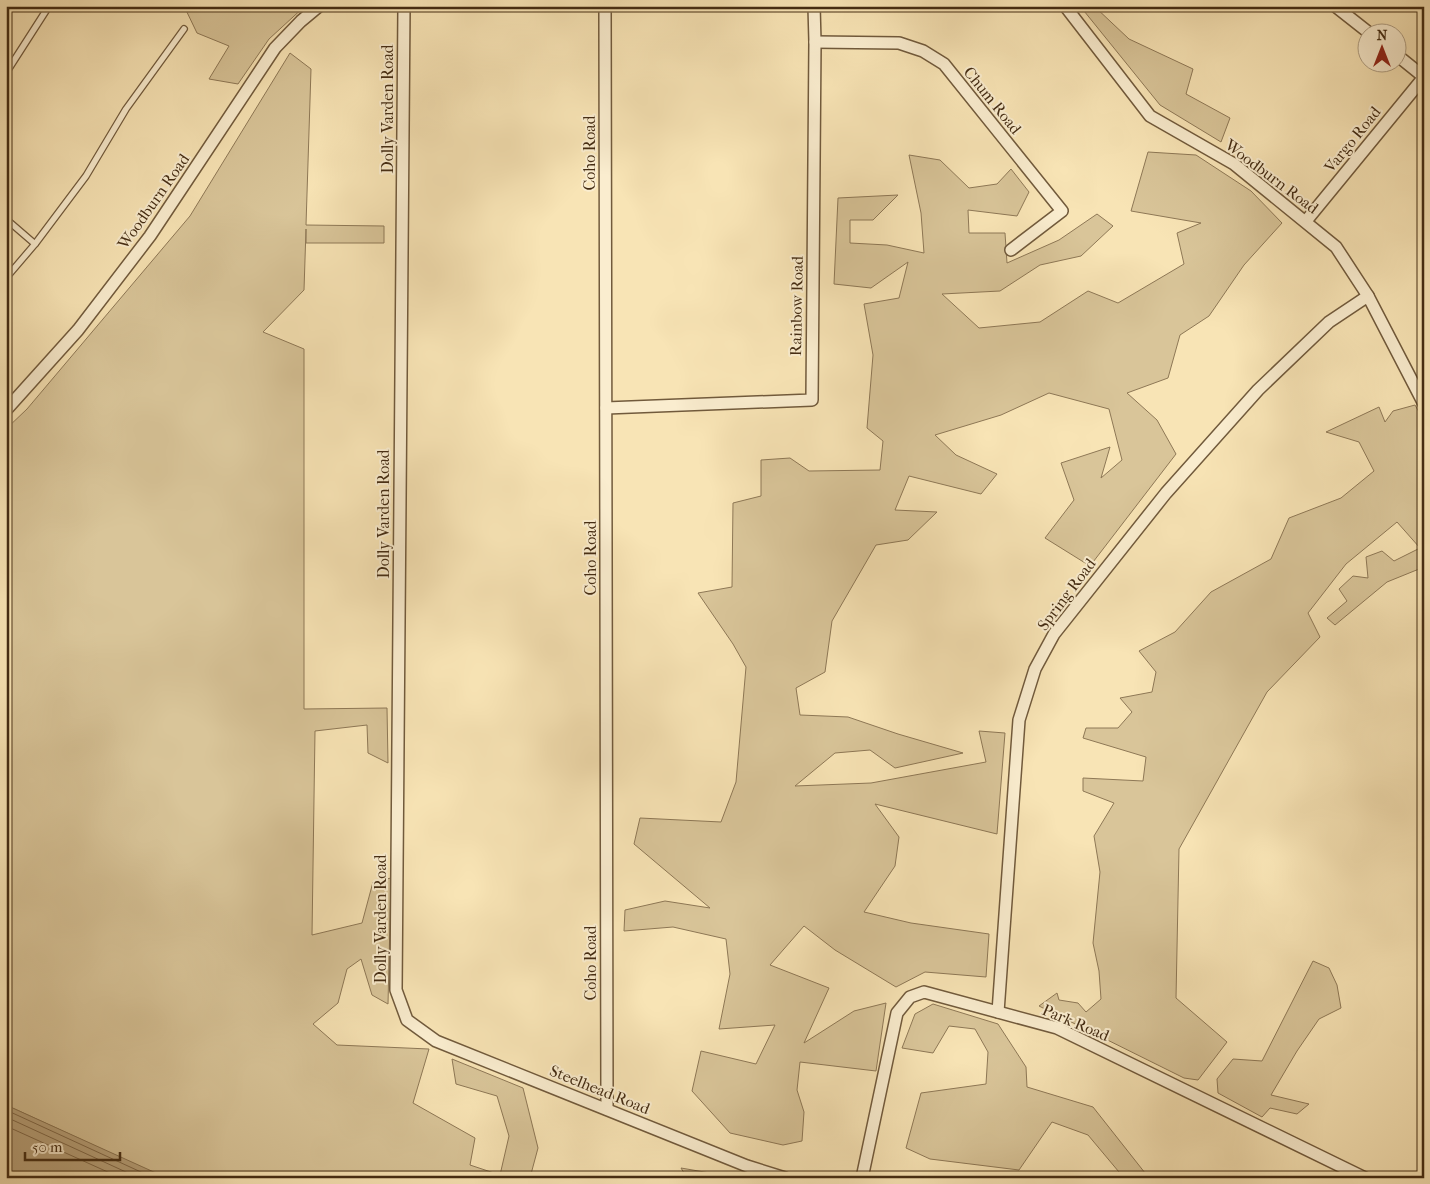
<svg xmlns="http://www.w3.org/2000/svg" width="1430" height="1184" viewBox="0 0 1430 1184" font-family="'IM FELL French Canon',serif">
	<rect width="100%" height="100%" fill="#f8e4b5"/>
	<filter id="stains"><feTurbulence type="fractalNoise" baseFrequency=".004" numOctaves="4"/><feColorMatrix values="0 0 0 0 .2 0 0 0 0 .09 0 0 0 0 .02 0 0 0 .5 -.17"/></filter>
	<radialGradient id="worn" r=".72"><stop offset=".6" stop-color="#630" stop-opacity="0"/><stop offset="1" stop-color="#630" stop-opacity=".3"/></radialGradient>
	<!-- green -->
	<g fill="#d9c599" stroke="#8e7856">
		<polygon points="184,6 305,6 269,39 238,84 209,79 229,46 197,33"/>
		<polygon points="1080,6 1094,6 1129,39 1193,69 1186,94 1230,118 1221,142 1160,105"/>
		<polygon points="290,53 311,69 306,225 384,226 384,243 306,243 306,229 304,290 263,332 304,349 304,709 387,708 388,763 368,753 367,725 315,731 312,935 362,923 373,882 391,878 388,1004 372,995 361,959 347,969 338,1003 313,1024 337,1045 429,1049 413,1103 475,1138 470,1165 500,1175 509,1136 497,1096 456,1084 452,1059 523,1088 538,1148 531,1174 545,1178 165,1178 6,1105 6,429 27,409 190,216"/>
		<polygon points="1148,152 1196,155 1251,191 1282,223 1244,265 1209,316 1180,335 1168,378 1127,393 1157,420 1176,454 1090,566 1045,538 1074,500 1061,463 1110,447 1101,478 1122,460 1109,409 1049,393 1001,415 935,435 956,455 997,474 981,494 909,476 895,510 937,512 908,540 876,545 832,621 825,672 796,688 800,715 848,717 898,734 963,753 895,768 870,750 835,753 795,786 871,783 986,762 979,731 1005,733 997,834 875,804 899,837 895,866 864,912 911,923 989,934 986,977 925,972 896,987 835,950 804,926 770,965 829,988 804,1043 854,1011 886,1003 876,1071 800,1062 797,1090 804,1112 802,1141 783,1145 730,1133 692,1091 701,1051 756,1064 775,1025 719,1029 730,974 726,939 673,927 624,931 625,910 665,901 710,908 634,844 640,818 721,822 736,782 746,667 733,644 698,593 732,587 733,503 761,496 761,460 790,458 809,471 880,470 883,441 867,428 873,355 864,304 899,298 908,262 871,288 834,284 838,198 898,195 873,220 850,220 850,243 887,245 924,253 921,213 909,155 940,160 969,188 997,184 1011,169 1029,192 1017,216 968,210 969,233 1005,233 1007,263 1059,240 1097,214 1113,226 1081,256 1040,265 1000,291 942,294 979,328 1040,322 1088,291 1118,303 1184,264 1177,233 1201,223 1131,211"/>
		<polygon points="1415,405 1424,421 1424,567 1387,582 1335,625 1327,618 1347,601 1339,589 1353,576 1368,578 1366,557 1382,551 1394,561 1420,548 1397,522 1346,564 1308,613 1320,637 1267,692 1179,849 1176,998 1227,1042 1198,1080 1184,1078 1039,1006 1057,993 1059,1000 1078,1003 1086,1012 1101,999 1099,971 1093,943 1100,872 1094,836 1114,803 1083,791 1083,778 1143,781 1146,757 1083,738 1086,728 1118,728 1132,712 1120,698 1152,692 1156,672 1139,651 1175,632 1211,592 1271,559 1289,518 1341,498 1374,471 1359,442 1326,432 1379,407 1385,422 1393,411"/>
		<polygon points="1313,961 1329,968 1337,985 1341,1008 1319,1019 1297,1051 1271,1095 1309,1104 1297,1114 1270,1108 1262,1117 1218,1093 1217,1079 1233,1059 1262,1061"/>
		<polygon points="933,1004 998,1024 1026,1067 1027,1087 1093,1107 1149,1178 1124,1178 1088,1135 1052,1122 1019,1170 930,1159 906,1148 921,1093 986,1084 988,1052 975,1029 949,1026 933,1053 902,1048 915,1014"/>
		<polygon points="681,1168 739,1178 687,1178"/>
	</g>
	<!-- water -->
	<polygon fill="#bba57e" stroke="#8b7553" points="6,1105 156,1173 165,1178 6,1178"/>
	<g fill="none" stroke-linecap="round" stroke-linejoin="round">
		<!-- shore -->
		<g stroke="#806848" stroke-width="1">
			<polyline points="6,1110 154,1178"/>
			<polyline points="6,1117 139,1178"/>
			<polyline points="6,1126 121,1178"/>
		</g>
		<!-- lane casing -->
		<g stroke="#715a3c" stroke-width="8">
			<g id="lane">
				<polyline points="6,73 49,6"/>
				<polyline points="6,219 35,244"/>
				<polyline points="6,278 35,244 86,176 126,109 184,29"/>
			</g>
		</g>
		<!-- street casing -->
		<g stroke="#715a3c" stroke-width="14">
			<g id="street">
				<polyline points="404,6 396,990 407,1020 436,1041 747,1166 785,1178"/>
				<polyline points="605,6 607,1109"/>
				<polyline points="1065,6 1150,116 1234,164 1336,247 1368,296 1424,404"/>
				<polyline points="1335,6 1368,32"/>
				<polyline points="815,42 899,43 923,51 944,64 1062,211 1011,250"/>
				<polyline points="1398,56 1424,77"/>
				<polyline points="1306,221 1424,77"/>
				<polyline points="606,408 812,400 815,42 814,6"/>
				<polyline points="6,410 78,330 150,236 275,48 301,21 319,6"/>
				<polyline points="998,1012 1019,720 1035,669 1054,634 1166,493 1258,390 1329,322 1368,296"/>
				<polyline points="862,1178 897,1013 910,997 924,992 1057,1028 1365,1178"/>
			</g>
		</g>
		<!-- lane -->
		<use href="#lane" stroke="#faedcf" stroke-width="5.5"/>
		<!-- street -->
		<use href="#street" stroke="#faedcf" stroke-width="11"/>
	</g>
	<g text-anchor="middle" stroke-width="4" stroke-linejoin="round" paint-order="stroke">
		<!-- street labels -->
		<g font-size="16" fill="#442c13" stroke="#faedcf">
			<text transform="translate(993 100) rotate(51)" y="6">Chum Road</text>
			<text transform="translate(387 109) rotate(-90)" y="6">Dolly Varden Road</text>
			<text transform="translate(1352 139) rotate(-51)" y="6">Vargo Road</text>
			<text transform="translate(589 153) rotate(-90)" y="6">Coho Road</text>
			<text transform="translate(1272 176) rotate(37)" y="6">Woodburn Road</text>
			<text transform="translate(153 201) rotate(-55)" y="6">Woodburn Road</text>
			<text transform="translate(796 306) rotate(-89)" y="6">Rainbow Road</text>
			<text transform="translate(383 514) rotate(-90)" y="6">Dolly Varden Road</text>
			<text transform="translate(590 558) rotate(-90)" y="6">Coho Road</text>
			<text transform="translate(1066 594) rotate(-53)" y="6">Spring Road</text>
			<text transform="translate(380 919) rotate(-90)" y="6">Dolly Varden Road</text>
			<text transform="translate(590 963) rotate(-90)" y="6">Coho Road</text>
			<text transform="translate(1076 1022) rotate(23)" y="6">Park Road</text>
			<text transform="translate(600 1089) rotate(22)" y="6">Steelhead Road</text>
		</g>
	</g>
	<!-- margin -->
	<rect width="1430" height="1184" fill="none" stroke="#f8e4b5" stroke-width="25"/>
	<rect x="8" y="8" width="1415" height="1169" fill="none" stroke="#442c13" stroke-width="2.5"/>
	<rect x="12" y="12" width="1405" height="1159" fill="none" stroke="#442c13"/>
	<!-- north arrow -->
	<g transform="translate(1382 48)"><circle r="24" fill="#faedcf" stroke="#b1a084"/>
	<path d="M0-4L9 19L0 12L-9 19Z" fill="#8f2418"/>
	<text y="-8" font-size="14" font-weight="bold" text-anchor="middle" fill="#442c13">N</text>
	</g>
	<!-- scale -->
	<path d="M25 1152v8h95v-8" fill="none" stroke="#442c13" stroke-width="2.5"/>
	<text x="32" y="1152" font-size="15" fill="#442c13" stroke="#faedcf" stroke-width="4" paint-order="stroke">50 m</text>
	<rect width="100%" height="100%" filter="url(#stains)"/>
	<rect width="100%" height="100%" fill="url(#worn)"/>
</svg>
